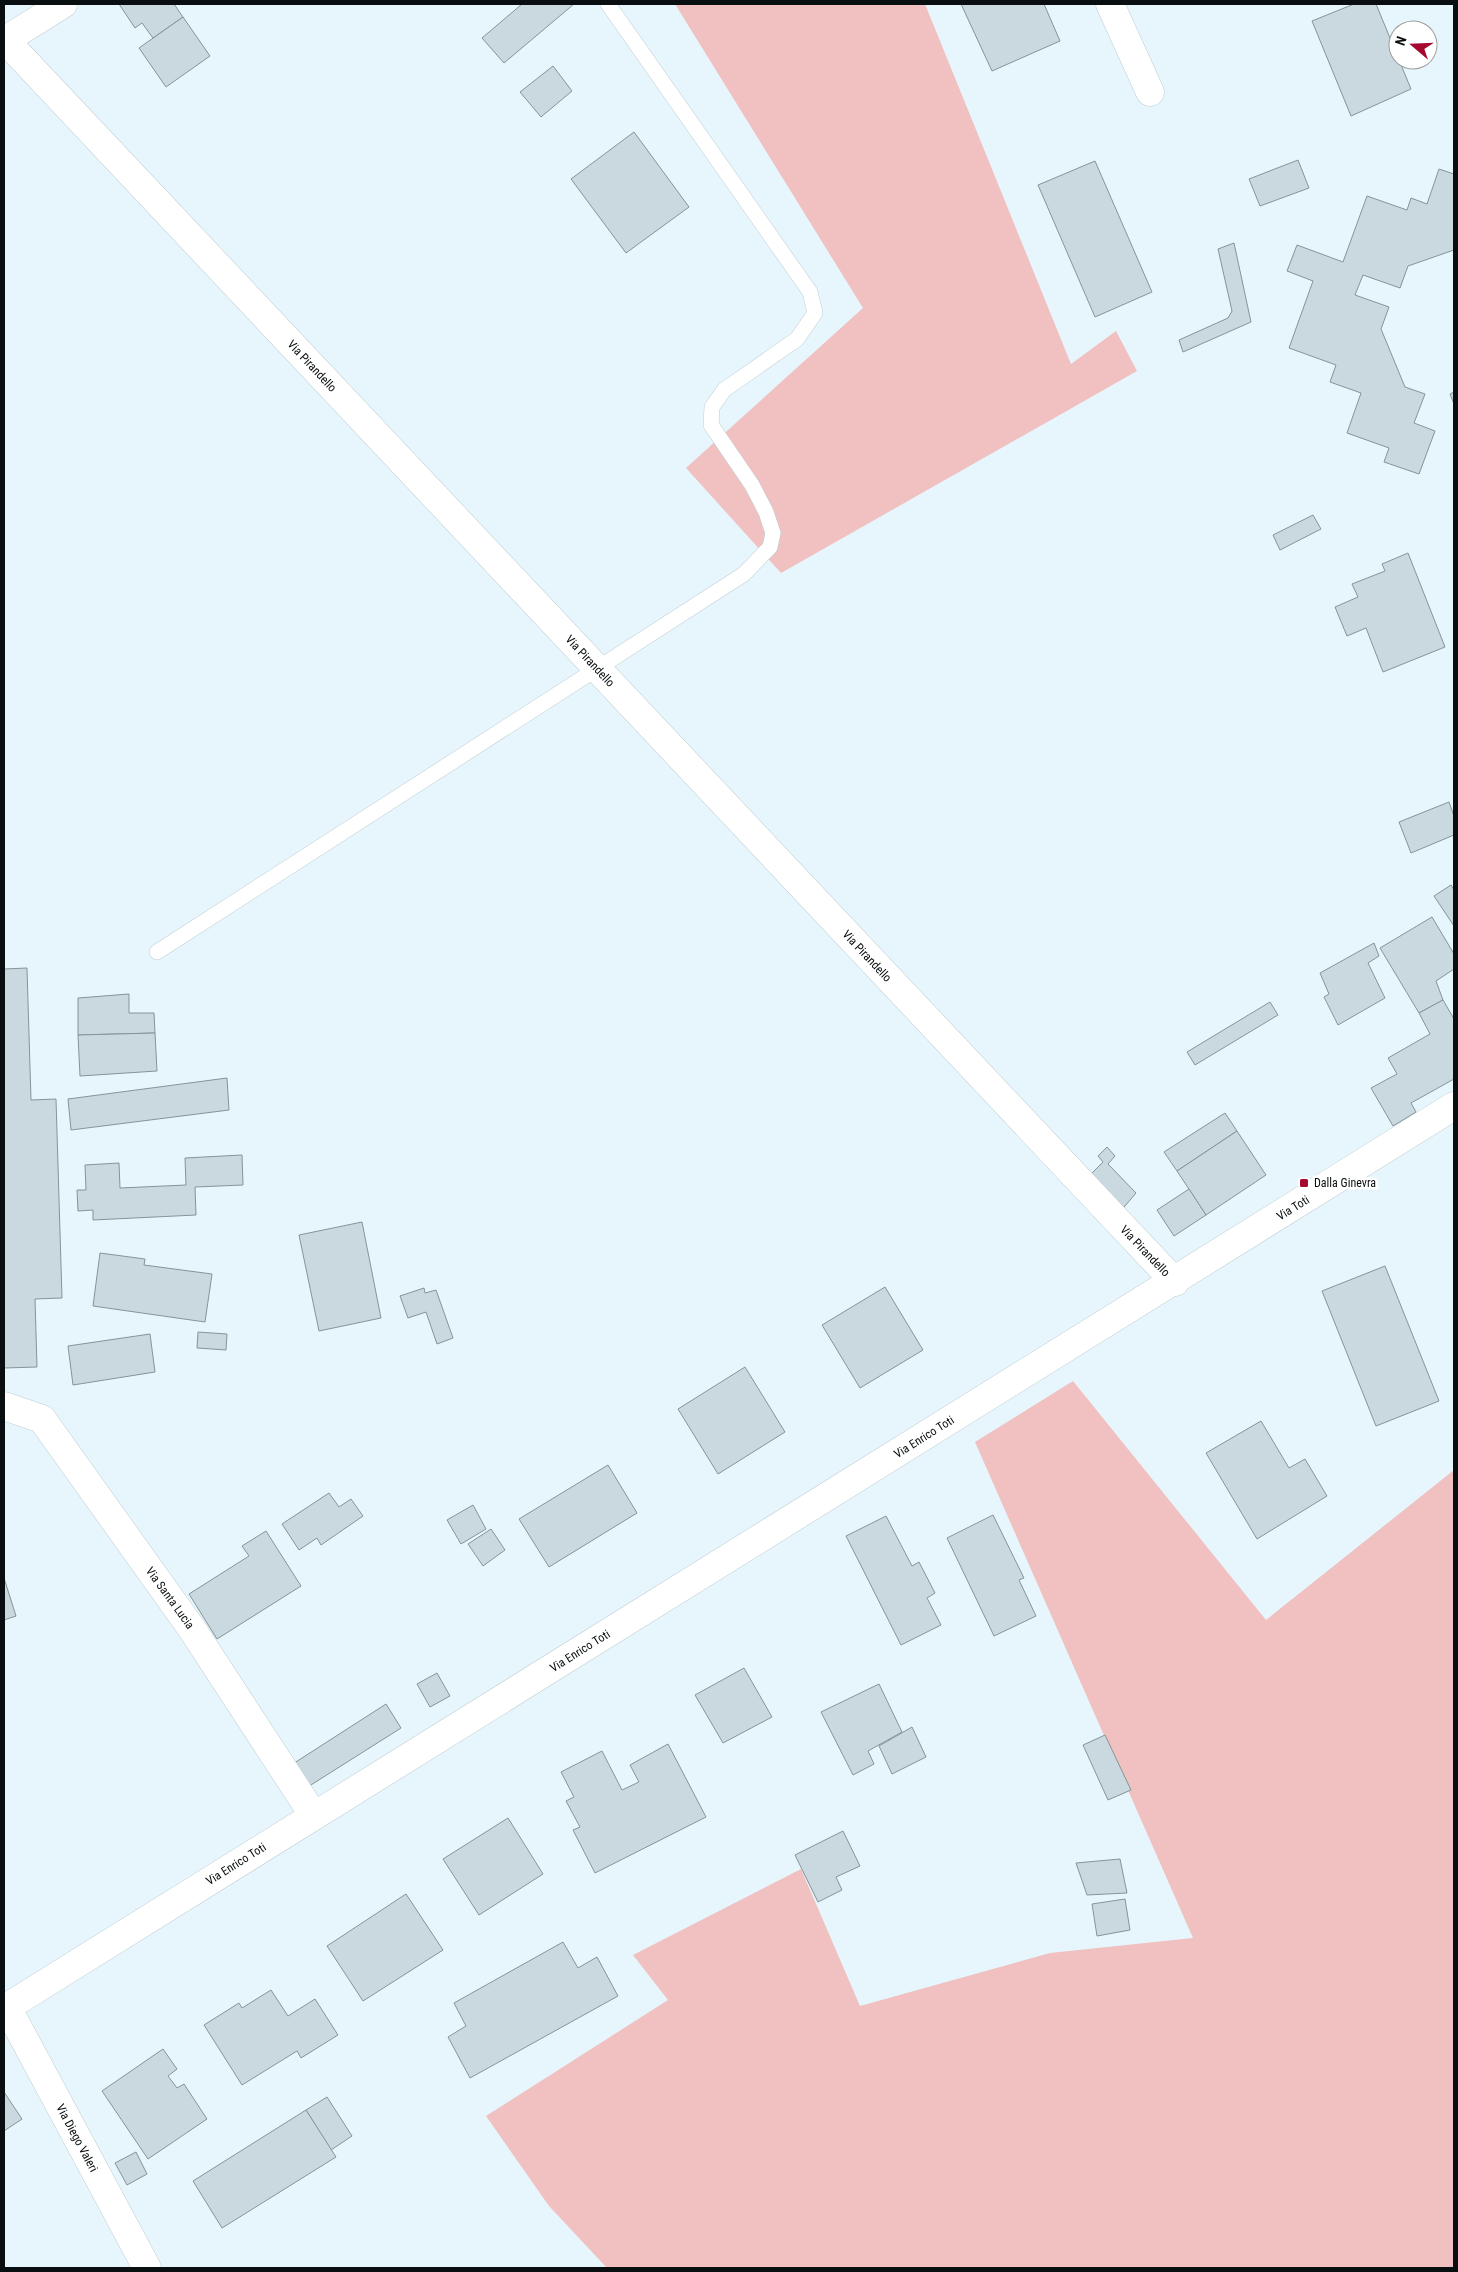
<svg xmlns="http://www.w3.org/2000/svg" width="1458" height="2272" viewBox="0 0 1458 2272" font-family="'Roboto Condensed',sans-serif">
	<rect width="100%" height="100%" fill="#e6f6fc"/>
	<!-- green -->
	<g fill="#f1c0c1">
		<polygon points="675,4 925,4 1071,364 1116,331 1137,371 781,573 686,468 863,308"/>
		<polygon points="1073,1381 1266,1620 1454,1470 1454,2268 607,2268 549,2206 486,2116 668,2000 633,1955 801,1869 860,2006 1050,1953 1193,1938 975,1442"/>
	</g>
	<!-- building -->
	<g fill="#cad9df" stroke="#859499">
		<polygon points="119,4 174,4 183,17 153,38 142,23 135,28"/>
		<polygon points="522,4 574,4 504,63 482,38"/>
		<polygon points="961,4 1044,4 1060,41 992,71"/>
		<polygon points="1354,4 1376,4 1411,89 1351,116 1312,21"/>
		<polygon points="183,17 210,56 166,87 139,48"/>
		<polygon points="553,66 572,91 541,117 520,92"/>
		<polygon points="634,132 689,207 626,253 571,179"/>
		<polygon points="1298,160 1309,188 1260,206 1249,179"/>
		<polygon points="1095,161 1152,292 1095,317 1038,185"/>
		<polygon points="1439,169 1454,174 1454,250 1408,266 1400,288 1363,275 1355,295 1389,307 1381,329 1405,387 1425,394 1414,423 1435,431 1419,474 1384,462 1389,448 1347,433 1361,393 1330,382 1336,365 1289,348 1313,281 1287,271 1297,245 1343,262 1367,196 1407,210 1411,198 1427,204"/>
		<polygon points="1234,243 1251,322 1183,352 1179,340 1228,318 1232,311 1218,249"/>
		<polygon points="1454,392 1454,404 1450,394"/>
		<polygon points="1313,515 1321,529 1280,550 1273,535"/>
		<polygon points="1408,553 1445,647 1383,672 1366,628 1347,636 1335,607 1358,597 1352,584 1385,571 1382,564"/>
		<polygon points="1449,802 1454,816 1454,835 1411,853 1399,822"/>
		<polygon points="1451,885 1454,890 1454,926 1434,896"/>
		<polygon points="1432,917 1454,954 1454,969 1436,981 1443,1000 1419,1013 1380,948"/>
		<polygon points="1374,943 1379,956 1368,963 1385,998 1338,1025 1324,997 1329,994 1320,973"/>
		<polygon points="27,968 31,1100 56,1099 62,1298 35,1299 37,1367 4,1368 4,969"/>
		<polygon points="129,994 129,1013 154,1013 155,1033 78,1035 78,998"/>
		<polygon points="1443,1000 1454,1019 1454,1079 1411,1103 1416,1112 1393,1126 1371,1088 1397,1074 1388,1058 1430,1034 1419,1013"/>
		<polygon points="1270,1002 1278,1015 1195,1065 1187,1052"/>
		<polygon points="155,1033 157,1071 80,1076 78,1035"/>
		<polygon points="227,1078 229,1110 71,1130 68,1099"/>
		<polygon points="1225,1113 1237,1131 1177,1171 1164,1152"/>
		<polygon points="1237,1131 1266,1175 1206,1215 1177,1171"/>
		<polygon points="1107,1147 1115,1156 1108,1164 1136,1193 1119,1213 1084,1181 1103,1162 1098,1156"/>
		<polygon points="242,1155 243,1185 195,1187 196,1215 93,1220 93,1210 78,1211 77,1190 86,1190 85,1165 119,1163 120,1188 186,1185 185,1158"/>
		<polygon points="1189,1189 1206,1215 1174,1236 1157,1210"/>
		<polygon points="362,1222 381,1318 319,1331 299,1235"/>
		<polygon points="100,1253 145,1259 144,1265 212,1274 205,1322 93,1306"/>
		<polygon points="1385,1266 1439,1401 1376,1426 1322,1291"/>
		<polygon points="885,1287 923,1350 860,1388 822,1325"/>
		<polygon points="424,1288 425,1293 436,1290 453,1338 437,1344 426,1312 408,1318 400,1296"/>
		<polygon points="198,1332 227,1334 226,1350 197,1348"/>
		<polygon points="150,1334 155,1372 73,1385 68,1346"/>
		<polygon points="745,1367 785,1432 718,1474 678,1409"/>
		<polygon points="1261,1421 1289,1468 1305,1459 1327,1496 1257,1539 1206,1453"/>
		<polygon points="608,1465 637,1513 549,1567 519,1519"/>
		<polygon points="329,1493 339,1507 351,1499 363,1516 321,1545 317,1538 299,1550 282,1524"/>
		<polygon points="473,1505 486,1529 461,1544 447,1520"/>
		<polygon points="993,1515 1024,1578 1019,1580 1036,1616 994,1636 947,1538"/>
		<polygon points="886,1516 912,1566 919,1562 935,1593 927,1598 941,1625 901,1645 846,1536"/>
		<polygon points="491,1529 505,1550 483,1566 468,1544"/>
		<polygon points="266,1531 301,1586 217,1639 189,1594 249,1556 242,1546"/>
		<polygon points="4,1578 16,1616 4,1620"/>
		<polygon points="744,1668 772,1717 723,1743 695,1695"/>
		<polygon points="437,1673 450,1696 430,1707 417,1684"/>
		<polygon points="879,1684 902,1732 868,1751 874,1764 853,1775 821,1712"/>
		<polygon points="386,1704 401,1728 303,1790 288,1767"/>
		<polygon points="912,1727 926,1757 892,1774 879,1746"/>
		<polygon points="1105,1735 1131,1790 1108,1800 1083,1745"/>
		<polygon points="668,1744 706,1817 595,1873 573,1830 580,1827 566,1801 574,1797 561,1772 602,1751 622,1790 639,1782 630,1765"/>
		<polygon points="508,1818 543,1874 479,1915 443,1859"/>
		<polygon points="843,1831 860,1866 836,1877 842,1890 818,1902 795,1855"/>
		<polygon points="1120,1859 1127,1893 1087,1895 1076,1863"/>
		<polygon points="406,1894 443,1950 363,2001 327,1946"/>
		<polygon points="1125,1899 1130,1930 1097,1936 1092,1904"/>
		<polygon points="563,1942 578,1968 597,1957 618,1996 470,2078 448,2037 466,2026 454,2003"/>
		<polygon points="271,1990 288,2016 315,1999 338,2035 301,2058 297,2051 242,2085 204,2025 239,2003 242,2008"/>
		<polygon points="163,2049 177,2069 168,2076 177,2088 184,2084 207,2119 148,2159 102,2091"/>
		<polygon points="4,2092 22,2119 4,2131"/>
		<polygon points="327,2097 352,2136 331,2150 306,2110"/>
		<polygon points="306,2110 336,2157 222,2228 193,2181"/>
		<polygon points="136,2152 147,2174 127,2185 115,2163"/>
	</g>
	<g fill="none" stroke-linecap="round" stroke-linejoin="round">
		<!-- lane casing -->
		<g stroke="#bfced3" stroke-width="16">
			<polyline id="lane" points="157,952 744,574 770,547 773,533 766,512 752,485 711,425 712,407 724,390 797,339 815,313 810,292 608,4"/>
		</g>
		<!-- street casing -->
		<g stroke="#bfced3" stroke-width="29">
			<g id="street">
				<polyline points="1110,4 1150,92"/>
				<polyline points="5,40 1175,1282"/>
				<polyline points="4,41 63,4"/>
				<polyline points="4,1406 42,1419 192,1629 314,1816"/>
				<polyline points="7,2007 147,2268"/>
			</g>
		</g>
		<!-- secondary casing -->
		<g stroke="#bfced3" stroke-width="29">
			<polyline id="secondary" points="4,2009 1454,1106"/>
		</g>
		<!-- lane -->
		<use href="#lane" stroke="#fff" stroke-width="15"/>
		<!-- street -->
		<use href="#street" stroke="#fff" stroke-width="28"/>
		<!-- secondary -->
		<use href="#secondary" stroke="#fff" stroke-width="28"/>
	</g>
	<!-- markers -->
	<rect fill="#a50932" stroke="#fff" stroke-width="2" x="1299" y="1178" width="10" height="10" rx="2.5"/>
	<g text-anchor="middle" stroke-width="5" stroke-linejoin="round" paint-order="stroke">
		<!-- street labels -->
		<g font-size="12" fill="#090e10" stroke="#fff">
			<text transform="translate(312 366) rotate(47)" y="4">Via Pirandello</text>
			<text transform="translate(590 661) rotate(47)" y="4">Via Pirandello</text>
			<text transform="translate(867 956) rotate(47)" y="4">Via Pirandello</text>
			<text transform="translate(1293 1208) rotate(-32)" y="4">Via Toti</text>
			<text transform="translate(1145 1251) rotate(46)" y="4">Via Pirandello</text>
			<text transform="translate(924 1437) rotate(-32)" y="4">Via Enrico Toti</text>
			<text transform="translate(170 1598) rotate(54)" y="4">Via Santa Lucia</text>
			<text transform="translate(580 1651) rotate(-32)" y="4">Via Enrico Toti</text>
			<text transform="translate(236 1864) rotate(-32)" y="4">Via Enrico Toti</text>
			<text transform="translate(77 2138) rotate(62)" y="4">Via Diego Valeri</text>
		</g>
		<!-- poi labels -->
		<g font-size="12" fill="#090e10" stroke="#fff" text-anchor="start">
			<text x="1314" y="1187">Dalla Ginevra</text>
		</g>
	</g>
	<!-- border -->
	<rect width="1458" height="2272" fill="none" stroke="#090e10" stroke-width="10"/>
	<!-- north arrow -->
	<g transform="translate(1413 45) rotate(289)"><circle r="24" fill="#ffffff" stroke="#9d9f9f"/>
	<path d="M0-4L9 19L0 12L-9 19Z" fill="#a50932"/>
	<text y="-8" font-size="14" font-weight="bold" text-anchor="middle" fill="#090e10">N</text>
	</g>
</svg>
